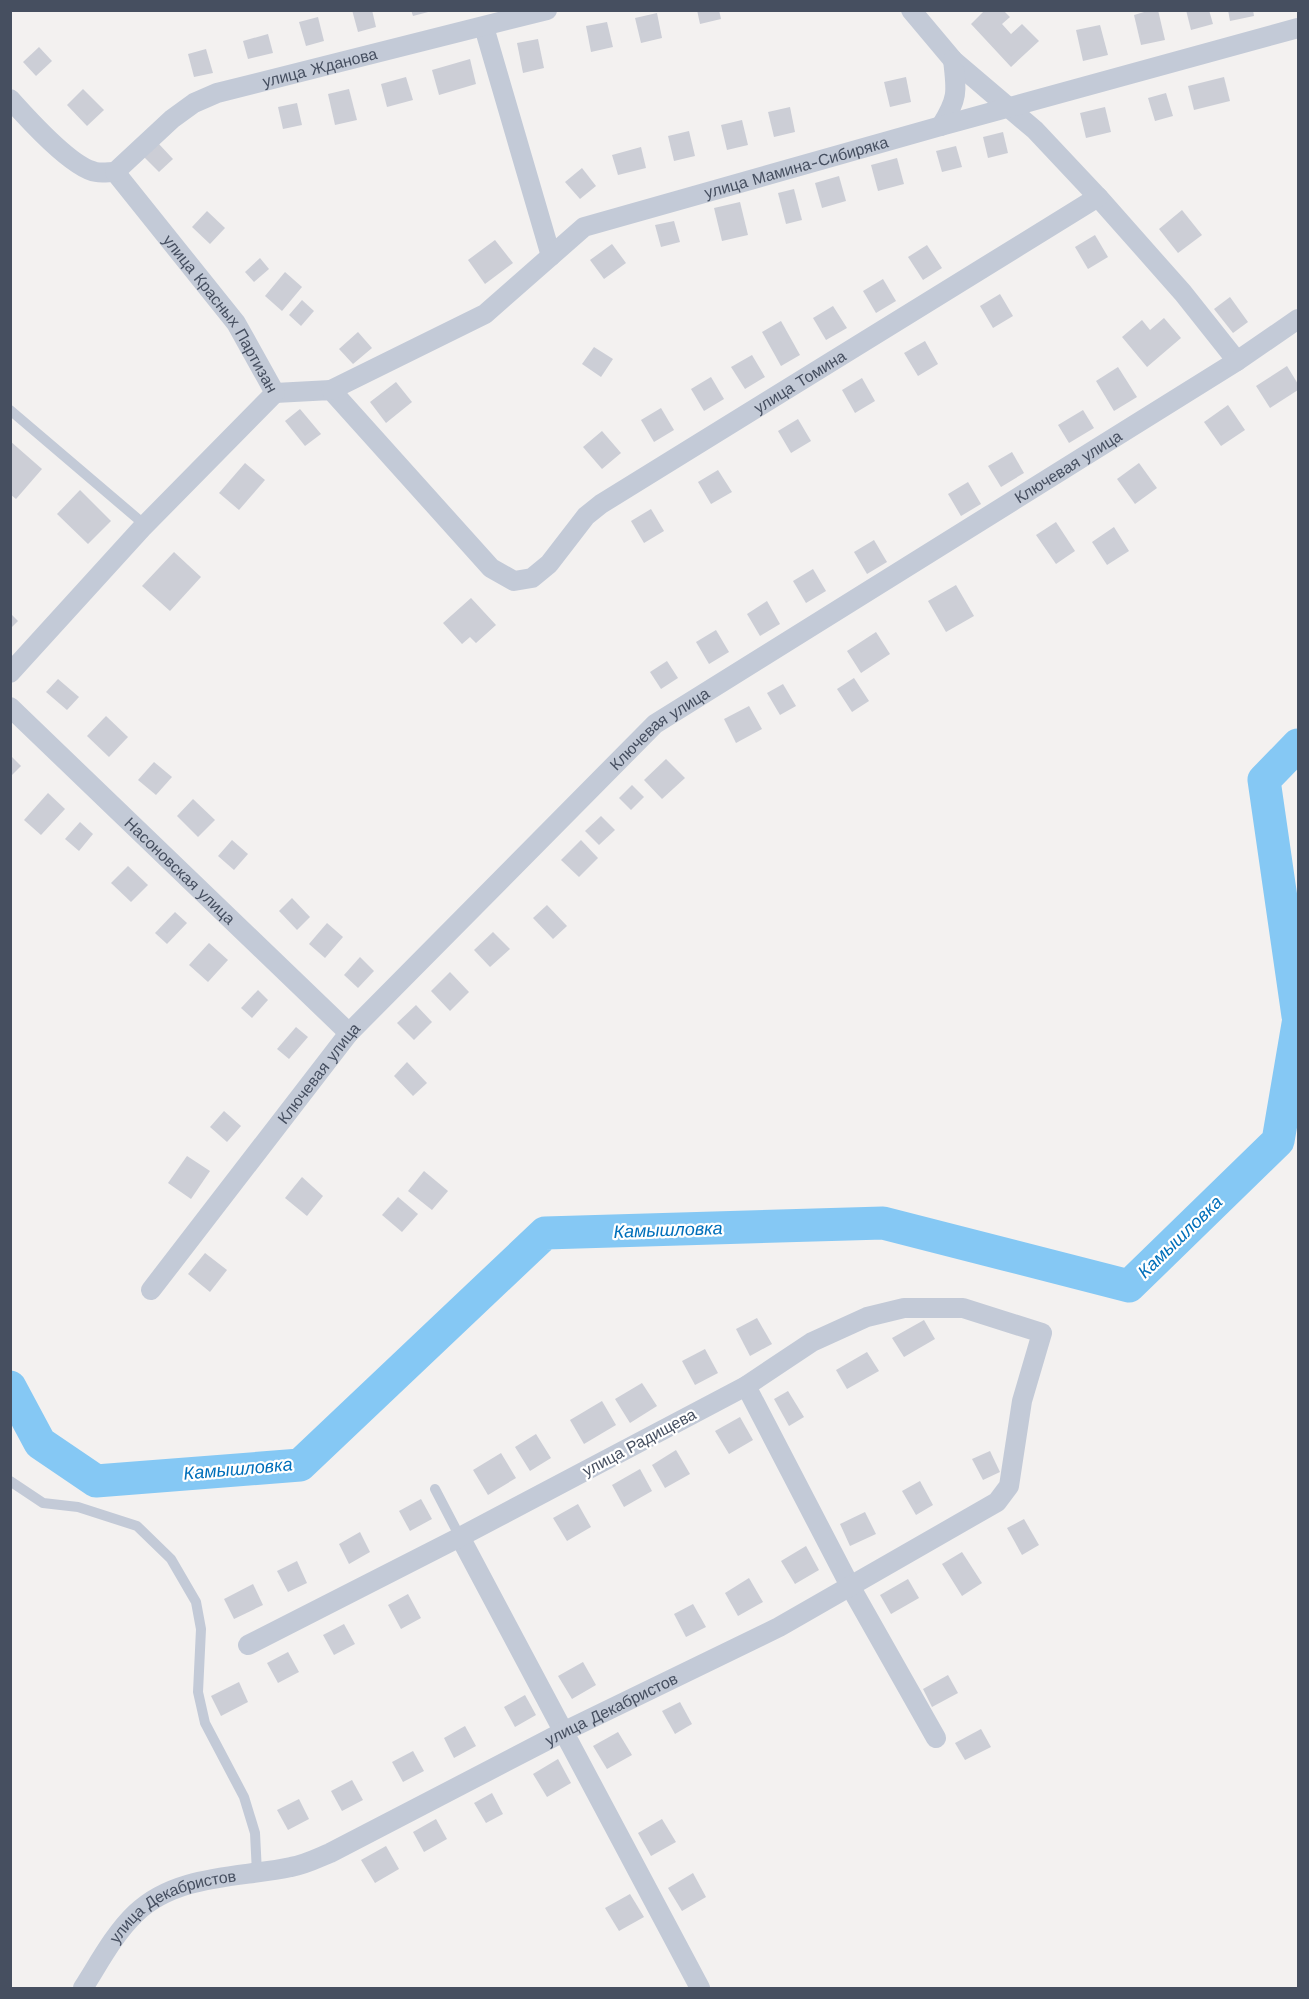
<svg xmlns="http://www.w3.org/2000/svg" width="1309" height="1999" viewBox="0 0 1309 1999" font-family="'Work Sans',sans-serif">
	<rect width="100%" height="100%" fill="#f3f1f0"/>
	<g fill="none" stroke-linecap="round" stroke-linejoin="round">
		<!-- river -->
		<g stroke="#85c8f4" stroke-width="33">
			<polyline points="1298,745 1264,780 1298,1016"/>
			<polyline points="10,1387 40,1443 96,1481 300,1465 545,1233 883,1223 1129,1286 1278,1141 1298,1024"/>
		</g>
	</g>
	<!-- building -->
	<g fill="#ccced6">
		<polygon points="352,10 372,10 376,27 358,32"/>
		<polygon points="411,10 432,10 432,11 413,16"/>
		<polygon points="697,10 719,10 721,19 700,24"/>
		<polygon points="985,10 1003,10 1010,17 1002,24 1011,34 1022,24 1039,41 1011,67 971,24"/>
		<polygon points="1151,10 1158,10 1165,40 1141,45 1134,15"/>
		<polygon points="1186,10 1209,10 1213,24 1191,30"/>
		<polygon points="1228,10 1253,10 1254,16 1230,21"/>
		<polygon points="657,13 662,38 641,43 635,18"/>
		<polygon points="318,17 324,41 306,46 299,22"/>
		<polygon points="607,22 613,47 591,52 586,26"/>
		<polygon points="1100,25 1108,55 1083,61 1076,30"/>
		<polygon points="268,34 273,53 248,59 243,41"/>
		<polygon points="538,39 544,68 523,73 517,43"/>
		<polygon points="39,47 52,61 36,76 23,62"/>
		<polygon points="206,49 213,73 194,77 188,54"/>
		<polygon points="470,59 476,84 439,95 432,70"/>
		<polygon points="406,77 413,100 387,107 381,84"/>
		<polygon points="906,77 911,102 890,107 884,82"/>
		<polygon points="1224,77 1230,101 1194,110 1188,86"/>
		<polygon points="83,89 104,110 87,126 67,105"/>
		<polygon points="349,89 357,120 335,125 328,94"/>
		<polygon points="1166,93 1173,116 1155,121 1148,98"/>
		<polygon points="297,103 302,125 283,129 278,107"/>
		<polygon points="790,107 795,132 774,137 768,112"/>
		<polygon points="1105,107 1111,132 1086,138 1080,113"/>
		<polygon points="742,120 748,145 727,150 721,125"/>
		<polygon points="689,131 695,156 674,161 668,136"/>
		<polygon points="1003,132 1008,153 988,158 983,137"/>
		<polygon points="158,143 173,159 159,172 144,157"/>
		<polygon points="956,146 962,167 942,172 936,151"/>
		<polygon points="641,147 646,168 618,175 612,155"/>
		<polygon points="897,158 904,184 878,191 871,165"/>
		<polygon points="582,168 596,186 580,199 565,182"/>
		<polygon points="839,176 846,201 822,208 815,183"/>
		<polygon points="794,189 802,220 786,224 778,193"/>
		<polygon points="740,202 748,235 722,241 714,208"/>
		<polygon points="1182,210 1202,235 1178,253 1159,229"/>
		<polygon points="207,211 225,228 210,244 192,227"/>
		<polygon points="674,221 680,242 661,247 655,225"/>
		<polygon points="1095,235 1108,257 1088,269 1075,247"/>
		<polygon points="495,240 513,263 485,284 468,260"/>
		<polygon points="612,244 626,263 604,279 590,260"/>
		<polygon points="927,245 942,268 923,280 908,257"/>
		<polygon points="260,258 269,269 254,282 245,272"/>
		<polygon points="285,272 302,287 282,311 265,296"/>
		<polygon points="883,279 896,301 876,313 863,291"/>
		<polygon points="1000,294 1013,316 993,328 980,306"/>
		<polygon points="1230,297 1248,322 1233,333 1214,309"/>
		<polygon points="302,300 314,311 301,326 289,315"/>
		<polygon points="833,306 847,328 826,340 813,318"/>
		<polygon points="1164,318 1181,338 1147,367 1122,337 1142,320 1150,330"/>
		<polygon points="781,321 800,355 781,366 762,332"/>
		<polygon points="358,332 372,348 353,364 339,349"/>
		<polygon points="925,341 938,364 918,376 904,353"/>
		<polygon points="594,347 613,359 601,377 582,364"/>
		<polygon points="752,355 765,377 745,389 731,367"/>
		<polygon points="1287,366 1298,384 1298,390 1270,408 1256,386"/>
		<polygon points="1118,367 1137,397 1114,411 1096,381"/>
		<polygon points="711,377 724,399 704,411 691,389"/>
		<polygon points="862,378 875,401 855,413 842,390"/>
		<polygon points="396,382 412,402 386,423 370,402"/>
		<polygon points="1228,405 1245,430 1221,446 1204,422"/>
		<polygon points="661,408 674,430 654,442 641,420"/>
		<polygon points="300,409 321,434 305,446 285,421"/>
		<polygon points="1083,410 1094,428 1069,443 1058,425"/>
		<polygon points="798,419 811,441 791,453 778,431"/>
		<polygon points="602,431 621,453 602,469 583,447"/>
		<polygon points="10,441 42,469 16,499 10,494"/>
		<polygon points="1012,452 1024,473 1001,487 988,466"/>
		<polygon points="245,463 265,480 239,510 219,493"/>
		<polygon points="1139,463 1157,488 1135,504 1117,479"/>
		<polygon points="718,470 732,492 711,504 698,482"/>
		<polygon points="968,482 981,504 961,516 948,494"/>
		<polygon points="80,490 111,521 88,544 57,514"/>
		<polygon points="651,509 664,531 644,543 631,521"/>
		<polygon points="1056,522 1075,551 1056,564 1036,535"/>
		<polygon points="1114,527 1129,551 1107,565 1092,542"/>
		<polygon points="874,540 887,562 867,574 854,552"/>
		<polygon points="174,552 201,577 170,611 142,586"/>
		<polygon points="813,569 826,591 806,603 793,581"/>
		<polygon points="956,585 974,616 946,632 928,601"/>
		<polygon points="471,598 496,625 476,643 470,637 462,644 443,623"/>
		<polygon points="767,601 780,624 760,636 747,614"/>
		<polygon points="10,613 18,621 10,629"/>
		<polygon points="716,630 729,652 709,664 696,642"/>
		<polygon points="876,632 890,654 861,673 847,651"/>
		<polygon points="667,661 678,678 661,689 650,672"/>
		<polygon points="854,678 869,701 852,712 837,689"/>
		<polygon points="58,679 79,697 67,710 46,692"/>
		<polygon points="783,684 796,706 780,715 767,693"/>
		<polygon points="749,706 762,729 736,743 724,719"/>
		<polygon points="106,716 128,737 109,757 87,736"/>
		<polygon points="10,755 21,766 10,777"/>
		<polygon points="666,759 685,778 662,799 644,780"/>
		<polygon points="154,762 172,777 156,795 138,780"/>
		<polygon points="632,785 644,797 631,810 619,798"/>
		<polygon points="48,793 65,809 41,835 24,820"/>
		<polygon points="193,799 215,820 198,837 177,816"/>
		<polygon points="601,816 615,830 599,845 585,831"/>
		<polygon points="80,822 93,834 79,851 65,839"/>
		<polygon points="232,840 248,854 234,870 218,856"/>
		<polygon points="581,840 598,858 579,877 561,860"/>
		<polygon points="128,866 148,885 131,902 111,883"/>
		<polygon points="292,898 310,917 297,930 279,911"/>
		<polygon points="547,905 567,926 553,939 533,918"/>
		<polygon points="175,912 187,923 167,944 155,933"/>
		<polygon points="327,923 343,937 325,958 309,944"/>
		<polygon points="493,932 510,949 490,967 474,950"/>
		<polygon points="209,943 228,960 208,982 189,965"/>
		<polygon points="360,957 374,971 358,988 344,975"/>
		<polygon points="450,972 469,992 450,1011 431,991"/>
		<polygon points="258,990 268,1000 252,1018 241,1008"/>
		<polygon points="416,1005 432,1022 414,1040 397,1023"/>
		<polygon points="296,1027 308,1037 289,1059 277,1049"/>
		<polygon points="407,1062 427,1083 413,1096 394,1076"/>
		<polygon points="224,1111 241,1126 227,1142 210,1127"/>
		<polygon points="187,1156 210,1171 191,1199 168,1183"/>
		<polygon points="424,1171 448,1191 432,1210 408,1191"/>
		<polygon points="302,1177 323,1196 307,1216 285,1198"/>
		<polygon points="398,1197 418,1214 402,1232 382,1215"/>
		<polygon points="205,1253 227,1270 210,1292 188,1274"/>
		<polygon points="757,1318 772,1344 750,1356 736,1329"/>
		<polygon points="924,1320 935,1339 904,1357 892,1338"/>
		<polygon points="705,1349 718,1373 695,1385 682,1361"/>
		<polygon points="867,1352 879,1371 847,1389 836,1370"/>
		<polygon points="642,1383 657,1406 630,1423 615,1399"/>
		<polygon points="788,1391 804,1417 789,1426 774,1399"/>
		<polygon points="602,1401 616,1425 584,1444 570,1420"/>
		<polygon points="740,1417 753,1440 729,1454 715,1431"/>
		<polygon points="536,1434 551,1458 530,1471 515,1447"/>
		<polygon points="676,1450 690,1474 665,1488 652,1465"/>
		<polygon points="990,1451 1000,1472 983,1480 972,1459"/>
		<polygon points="501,1453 516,1478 488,1495 473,1470"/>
		<polygon points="640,1469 652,1491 624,1507 612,1485"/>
		<polygon points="920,1481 933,1505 916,1515 902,1491"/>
		<polygon points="421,1499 432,1519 410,1531 399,1511"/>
		<polygon points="578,1504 591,1527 567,1541 553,1518"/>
		<polygon points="865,1512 876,1534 850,1546 840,1524"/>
		<polygon points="1024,1519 1039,1545 1022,1555 1007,1528"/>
		<polygon points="360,1532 370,1552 349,1564 339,1544"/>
		<polygon points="806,1546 819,1570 795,1584 781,1561"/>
		<polygon points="962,1552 982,1583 962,1596 942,1564"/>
		<polygon points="297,1561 307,1583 288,1592 277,1571"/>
		<polygon points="749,1578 763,1602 738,1616 725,1593"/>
		<polygon points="908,1579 919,1598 891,1614 880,1595"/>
		<polygon points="253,1584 263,1605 234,1619 224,1599"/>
		<polygon points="408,1594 421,1618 401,1629 388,1605"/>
		<polygon points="693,1604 706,1627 686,1637 674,1614"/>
		<polygon points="344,1624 355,1644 334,1655 323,1635"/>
		<polygon points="288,1652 299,1672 278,1683 267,1663"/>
		<polygon points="583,1662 596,1685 572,1699 558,1676"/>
		<polygon points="948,1675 958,1693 932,1707 923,1689"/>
		<polygon points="239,1682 248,1702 221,1716 211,1696"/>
		<polygon points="525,1695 536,1715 515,1727 504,1707"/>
		<polygon points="680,1702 692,1724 675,1734 662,1711"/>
		<polygon points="465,1726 476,1746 454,1758 444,1738"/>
		<polygon points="981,1729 991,1747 965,1760 955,1743"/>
		<polygon points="618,1732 632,1755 607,1769 593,1746"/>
		<polygon points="413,1751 424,1771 403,1782 392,1762"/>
		<polygon points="558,1759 571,1783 547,1797 533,1774"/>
		<polygon points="352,1780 363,1800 342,1811 331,1791"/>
		<polygon points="492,1793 503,1814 486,1823 474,1803"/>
		<polygon points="299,1799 309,1819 288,1830 277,1810"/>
		<polygon points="436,1819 447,1839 424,1852 413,1832"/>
		<polygon points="662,1819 676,1842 651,1856 638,1833"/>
		<polygon points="386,1846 399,1869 375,1883 361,1860"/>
		<polygon points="693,1873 706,1897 682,1911 668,1888"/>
		<polygon points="630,1894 644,1917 619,1931 605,1908"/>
	</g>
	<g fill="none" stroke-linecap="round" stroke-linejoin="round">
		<!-- service -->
		<g stroke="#c3cad7" stroke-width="10">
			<polyline points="10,410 145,525"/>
			<polyline points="10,1481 43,1503 78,1507 137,1526 171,1559 196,1602 201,1629 198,1692 205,1723 244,1797 255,1833 257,1873"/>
			<polyline points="435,1489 460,1537"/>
		</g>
		<!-- minor -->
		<g stroke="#c3cad7" stroke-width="20">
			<polyline points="911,10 953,60 1035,130 1098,197 1183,293 1237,361"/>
			<polyline points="484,27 551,256"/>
			<path id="s1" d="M10 99C27 118 72 168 96 172 102 173 109 172 115 172L236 323 275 393 331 390 491 568 514 581 532 578 549 564 586 516 601 504 1098 197"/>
			<path d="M941 126C958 99 957 92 953 60"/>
			<path id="s2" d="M115 172 172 119 194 103 217 93 547 10"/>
			<path id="s3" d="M331 390 485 314 584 227 941 126 1298 28"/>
			<polyline points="10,673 142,528 275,393"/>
			<path id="s4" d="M10 707 349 1033"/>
			<path id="s5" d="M151 1290 349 1033 655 724 1237 361 1298 319"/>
			<polyline points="746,1386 850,1586 936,1738"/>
			<polyline points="460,1537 700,1988"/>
			<path id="s6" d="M83 1988C99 1963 114 1934 136 1913 177 1874 239 1878 291 1867 304 1865 318 1858 330 1853L565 1731 779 1627 997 1502 1009 1486 1022 1401 1042 1333 963 1308H904L867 1317 812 1342 746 1386 460 1537 248 1645"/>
		</g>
	</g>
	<g text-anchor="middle" stroke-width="4.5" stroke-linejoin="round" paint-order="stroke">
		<!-- street labels -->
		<g font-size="16" fill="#464f60" stroke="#fff">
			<text dy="6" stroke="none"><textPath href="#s2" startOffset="236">улица Жданова</textPath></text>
			<text dy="6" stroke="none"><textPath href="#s3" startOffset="524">улица Мамина-Сибиряка</textPath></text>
			<text dy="6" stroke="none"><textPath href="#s1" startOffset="310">улица Красных Партизан</textPath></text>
			<text dy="6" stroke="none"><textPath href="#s1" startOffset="1082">улица Томина</textPath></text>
			<text dy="6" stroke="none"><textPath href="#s5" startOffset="1246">Ключевая улица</textPath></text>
			<text dy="6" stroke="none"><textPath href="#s5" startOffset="760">Ключевая улица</textPath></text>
			<text dy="6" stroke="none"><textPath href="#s4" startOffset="236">Насоновская улица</textPath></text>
			<text dy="6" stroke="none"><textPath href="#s5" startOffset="274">Ключевая улица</textPath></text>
			<text transform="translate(639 1442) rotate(-28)" y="6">улица Радищева</text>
			<text dy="6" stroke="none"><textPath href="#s6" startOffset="614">улица Декабристов</textPath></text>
			<text dy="6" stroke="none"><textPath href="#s6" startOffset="128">улица Декабристов</textPath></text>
		</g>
		<!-- water labels -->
		<g font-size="18" font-style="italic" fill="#006fba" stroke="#fff">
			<text transform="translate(668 1230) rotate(-2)" y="6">Камышловка</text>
			<text transform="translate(1180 1237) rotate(-44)" y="6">Камышловка</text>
			<text transform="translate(238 1469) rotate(-5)" y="6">Камышловка</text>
		</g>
	</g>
	<!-- border -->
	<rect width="1309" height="1999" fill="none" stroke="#464f60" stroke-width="24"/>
</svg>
